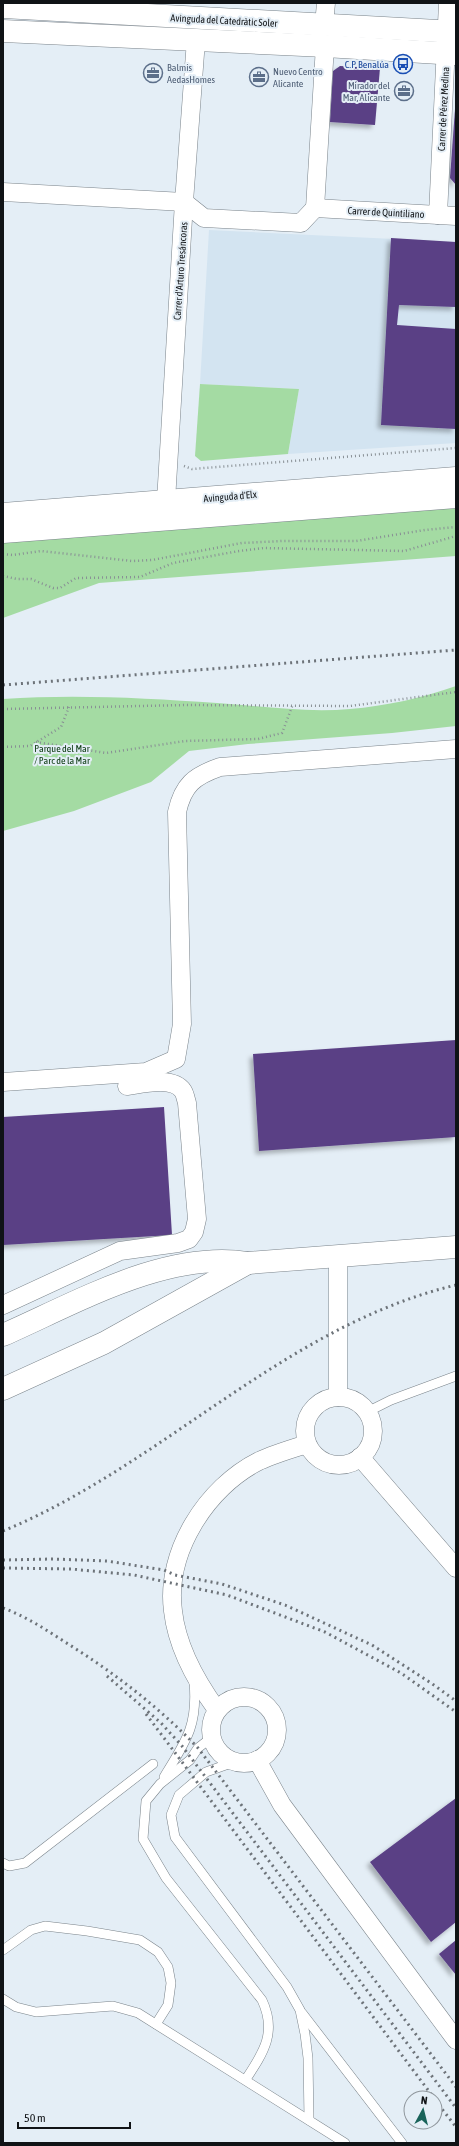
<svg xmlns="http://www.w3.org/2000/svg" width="459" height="2146" viewBox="0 0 459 2146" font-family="'Asap Condensed',sans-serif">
	<defs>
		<filter id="shadow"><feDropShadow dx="-3.5" dy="3.5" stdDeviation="2" flood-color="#0004"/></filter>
	</defs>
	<rect width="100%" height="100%" fill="#e4eef6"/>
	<!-- built -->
	<polygon fill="#d3e4f1" points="209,230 456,242 456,443 288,454 299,389 200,384"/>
	<!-- green -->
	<g fill="#a4dba3">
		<polygon points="200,384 299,389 288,454 201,461 195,456"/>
		<polygon points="456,504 456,556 99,583 3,618 3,541"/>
		<path d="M456 686V726L392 733 248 744 189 751 151 782 74 811 3 831V699C74 694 146 698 217 703 261 706 306 713 350 709 386 706 422 698 456 686Z"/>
	</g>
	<!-- building -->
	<g fill="#5a4085" filter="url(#shadow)">
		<polygon points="340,66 380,68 375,125 330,122 333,71"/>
		<polygon points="455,109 456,109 456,185 450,178"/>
		<polygon points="391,238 456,242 456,307 399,305 397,325 456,329 456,429 381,425"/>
		<polygon points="456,1040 456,1137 259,1151 253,1054"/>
		<polygon points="164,1107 172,1235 3,1245 3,1117"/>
		<polygon points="456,1798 456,1922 431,1942 370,1862"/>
		<polygon points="456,1940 456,1975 439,1954"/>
	</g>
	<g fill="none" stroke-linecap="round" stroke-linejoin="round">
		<!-- service casing -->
		<g stroke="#7a838a" stroke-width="10">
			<g id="service">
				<polyline points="367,1412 391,1400 456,1376"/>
				<path d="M211 1738 198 1748 190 1760 160 1784 146 1801 143 1839 166 1878 262 2000C277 2032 264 2052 246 2079"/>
				<polyline points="234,1762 206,1772 179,1795 171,1815 175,1837 287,1987 300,2010 305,2034 308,2058 309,2120"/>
				<path d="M164 1777C186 1741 198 1726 194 1682"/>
				<polyline points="3,1863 9,1866 25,1863 153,1764"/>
				<polyline points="3,1950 31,1930 45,1926 87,1931 140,1940 158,1952 168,1967 171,1983 168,2005 156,2024"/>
				<polyline points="3,1999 16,2007 36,2012 113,2006 138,2013 345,2143"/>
				<polyline points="302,2013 402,2143"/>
			</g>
		</g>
		<!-- minor casing -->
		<g stroke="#7a838a" stroke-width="19">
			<g id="minor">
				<polyline points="324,25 326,3"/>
				<polyline points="3,192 184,202 204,218 301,223 315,208"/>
				<polyline points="315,208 325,46 337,43"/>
				<polyline points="315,208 456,216"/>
				<polyline points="438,215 448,3"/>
				<polyline points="166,501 184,202 196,40"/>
				<path d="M3 1082 146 1072 176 1059 182 1024 177 812C183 785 194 776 220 767L456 749"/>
				<polyline points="338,1256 338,1397"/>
				<path d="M3 1305 120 1251 178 1243 189 1239 194 1232 197 1219 187 1103C186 1100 185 1094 183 1091 173 1076 142 1084 127 1086"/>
				<circle cx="339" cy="1431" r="34"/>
				<polyline points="360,1457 456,1568"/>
				<circle cx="244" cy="1730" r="33"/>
				<path d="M217 1710C196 1681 177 1647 173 1611 165 1552 207 1487 259 1461 274 1454 291 1449 307 1444"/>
				<polyline points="257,1760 282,1805 456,2040"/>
			</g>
		</g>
		<!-- tertiary casing -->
		<g stroke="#7a838a" stroke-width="23">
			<g id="tertiary">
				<path d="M3 1335C76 1303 166 1250 248 1263L456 1247"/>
				<polyline points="3,1389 104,1343 248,1263"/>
			</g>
		</g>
		<!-- secondary casing -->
		<g stroke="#7a838a" stroke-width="23">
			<g id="secondary">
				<polyline points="3,7 456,32"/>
				<polyline points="3,31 325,46 456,54"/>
			</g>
		</g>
		<!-- primary casing -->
		<g stroke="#7a838a" stroke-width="23">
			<g id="primary">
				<polyline points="3,514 456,478"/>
				<polyline points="3,532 456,497"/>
			</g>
		</g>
		<!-- path -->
		<g stroke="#888f94" stroke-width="2.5" stroke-dasharray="1 3" stroke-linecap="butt">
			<polyline points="184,466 192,469 456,448"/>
			<polyline points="3,554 13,555 41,551 132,561 152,560 242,543 282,541 356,541 425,530 456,527"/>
			<polyline points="3,576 17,579 31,579 53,588 60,588 76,578 140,577 173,563 239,551 264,548 404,551 456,536"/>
			<polyline points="3,709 186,705 350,706 456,692"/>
			<polyline points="36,742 106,753 185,741 258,739 282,733 293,704"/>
			<polyline points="3,747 30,746 61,727 69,707"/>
		</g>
		<!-- service -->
		<use href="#service" stroke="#fff" stroke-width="9"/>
		<!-- minor -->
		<use href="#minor" stroke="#fff" stroke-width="18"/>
		<!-- tertiary -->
		<use href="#tertiary" stroke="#fff" stroke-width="22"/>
		<!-- secondary -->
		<use href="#secondary" stroke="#fff" stroke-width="22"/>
		<!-- primary -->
		<use href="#primary" stroke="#fff" stroke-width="22"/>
		<!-- rail -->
		<g stroke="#6d7379" stroke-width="3" stroke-dasharray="2 4" stroke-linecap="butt">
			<polyline points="3,685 456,650"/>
			<path d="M3 1531C163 1465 284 1326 456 1285"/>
			<polyline points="3,1560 53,1559 107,1561 164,1570 175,1575 222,1584 285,1605 372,1645 431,1683 456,1701"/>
			<polyline points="3,1568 71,1569 134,1575 227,1595 325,1632 401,1673 456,1712"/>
			<path d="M3 1608C25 1616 45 1629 65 1642 113 1672 158 1706 198 1748L456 2087"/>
			<polyline points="107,1676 161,1723 182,1746 456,2108"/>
			<polyline points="146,1714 434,2098"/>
			<polyline points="435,2100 456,2127"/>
		</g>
	</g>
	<!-- icons -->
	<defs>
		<g id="bus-ring" transform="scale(1)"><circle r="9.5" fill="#e4eef6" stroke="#1a4fb4" stroke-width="1.5"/><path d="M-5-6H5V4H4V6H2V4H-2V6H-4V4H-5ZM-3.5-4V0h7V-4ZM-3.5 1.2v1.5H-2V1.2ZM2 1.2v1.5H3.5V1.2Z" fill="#1a4fb4"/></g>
		<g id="office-ring" transform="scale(1)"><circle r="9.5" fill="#e4eef6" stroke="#5c6f8a" stroke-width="1.5"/><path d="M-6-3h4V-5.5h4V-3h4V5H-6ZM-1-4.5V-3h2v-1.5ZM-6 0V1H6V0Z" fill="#5c6f8a"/></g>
	</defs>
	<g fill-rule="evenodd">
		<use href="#bus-ring" x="403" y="64"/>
		<use href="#office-ring" x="153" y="73"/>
		<use href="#office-ring" x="259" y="77"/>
		<use href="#office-ring" x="404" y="91"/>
	</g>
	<g text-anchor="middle" stroke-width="4" stroke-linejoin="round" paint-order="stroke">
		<!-- street labels -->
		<g font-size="10" fill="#101316" stroke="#e4eef6">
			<text transform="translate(224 20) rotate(3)" y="4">Avinguda del Catedràtic Soler</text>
			<text transform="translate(443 109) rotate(-87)" y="4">Carrer de Pérez Medina</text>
			<text transform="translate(386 212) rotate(3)" y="4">Carrer de Quintiliano</text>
			<text transform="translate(180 271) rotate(-86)" y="4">Carrer d'Arturo Tresáncoras</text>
			<text transform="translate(230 496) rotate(-5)" y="4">Avinguda d'Elx</text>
		</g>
		<!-- transit labels -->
		<g font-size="10" fill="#164399" stroke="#e4eef6" text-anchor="end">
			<text x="389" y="68">C.P. Benalúa</text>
		</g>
		<!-- service labels -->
		<g font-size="10" fill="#4e5e75" stroke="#e4eef6" text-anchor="start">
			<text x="167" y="71">Balmis<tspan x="167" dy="12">AedasHomes</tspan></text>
			<text x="273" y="75">Nuevo Centro<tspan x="273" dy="12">Alicante</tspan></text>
			<text x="390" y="89" text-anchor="end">Mirador del<tspan x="390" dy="12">Mar, Alicante</tspan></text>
		</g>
		<!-- park labels -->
		<g font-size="10" fill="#07360c" stroke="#e4eef6">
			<text x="62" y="752">Parque del Mar<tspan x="62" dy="12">/ Parc de la Mar</tspan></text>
		</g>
	</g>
	<!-- border -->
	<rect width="459" height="2146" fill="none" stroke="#101316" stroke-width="8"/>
	<!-- north arrow -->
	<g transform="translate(423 2110) rotate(7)"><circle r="19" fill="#e4eef6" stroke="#8f969c"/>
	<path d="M0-3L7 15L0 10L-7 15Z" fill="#19635a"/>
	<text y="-6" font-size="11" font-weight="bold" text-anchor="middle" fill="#101316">N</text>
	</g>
	<!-- scale -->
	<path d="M18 2122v6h112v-6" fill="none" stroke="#101316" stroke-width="2"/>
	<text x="24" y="2122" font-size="12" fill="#101316" stroke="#e4eef6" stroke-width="3" paint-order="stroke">50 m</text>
</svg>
